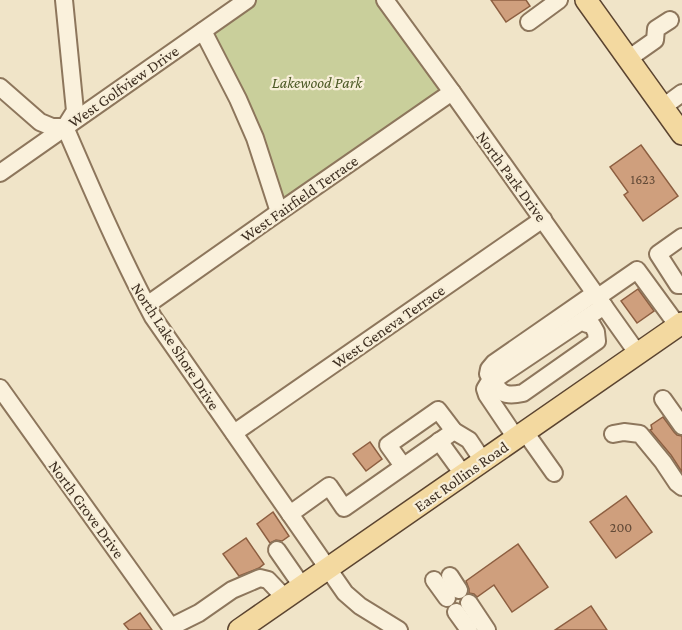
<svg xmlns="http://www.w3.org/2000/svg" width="682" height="630" viewBox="0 0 682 630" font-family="'Crimson Pro',serif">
	<rect width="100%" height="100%" fill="#f0e4c8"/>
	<!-- green -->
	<polygon fill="#c9cf9b" points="257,0 385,0 450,88 285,204 205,35"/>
	<!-- building -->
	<g fill="#cf9f7d" stroke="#8d5f41" stroke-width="1.5">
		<polygon points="491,0 526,0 530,6 506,22"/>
		<polygon points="641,145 678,196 643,221 624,195 628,192 610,167"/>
		<polygon points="638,289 654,311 637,323 621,301"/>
		<polygon points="663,417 674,432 677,435 682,436 682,472 671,455 650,430 652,429 651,425"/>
		<polygon points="370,442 382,459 366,471 353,454"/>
		<polygon points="626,496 652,532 616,558 590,522"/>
		<polygon points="273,512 289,536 282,541 276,540 270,543 257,524"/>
		<polygon points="246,538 264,564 259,568 239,576 223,554"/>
		<polygon points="518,544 548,587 512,612 494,585 477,597 474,594 469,593 469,589 466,581"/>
		<polygon points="591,606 607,630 555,630"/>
		<polygon points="140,613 152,630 129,630 124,624"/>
	</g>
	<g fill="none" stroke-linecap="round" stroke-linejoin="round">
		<!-- minor casing -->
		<g stroke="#8d765c" stroke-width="20">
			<g id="minor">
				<path d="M64 0 75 111 65 127C93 192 120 255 153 317L345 593 360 606 399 630"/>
				<polyline points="385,0 452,92 638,354"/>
				<polyline points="529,22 559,0"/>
				<polyline points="203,31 238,99 255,138 279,212"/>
				<polyline points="628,59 655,40 656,29 670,20"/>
				<polyline points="0,87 40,122 52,127 65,127"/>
				<polyline points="663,107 682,93"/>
				<polyline points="0,173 247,0"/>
				<polyline points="682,237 658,254 678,285 682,285"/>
				<polyline points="598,297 637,270 678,326"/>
				<polyline points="147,305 279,212 452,92"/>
				<path d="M587 324 592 325 596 332 597 341 523 393C500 398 500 391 488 374L489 369 494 363 595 293"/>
				<polyline points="0,388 173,630"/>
				<polyline points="663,399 682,426"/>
				<polyline points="525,432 554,473"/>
				<polyline points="234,433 543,219"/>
				<polyline points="613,434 624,432 640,434 663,462 677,483 682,487"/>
				<polyline points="516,438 487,395 485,389 488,384 604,306"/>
				<polyline points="439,441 463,474"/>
				<polyline points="403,466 388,445 438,410 454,431 469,440 483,461"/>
				<polyline points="290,514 329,486 344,508 454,431"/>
				<polyline points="277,550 302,586"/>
				<polyline points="450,576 459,590"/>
				<polyline points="434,580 447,598"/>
				<polyline points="469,603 487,630"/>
				<polyline points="456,612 469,630"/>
				<polyline points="171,627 199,613 232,590 260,578 268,580 285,598"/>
			</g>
		</g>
		<!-- major casing -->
		<g stroke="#5b4430" stroke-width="24">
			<g id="major">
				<polyline points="586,0 682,134"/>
				<polyline points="239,630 682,323"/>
			</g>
		</g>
		<!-- minor -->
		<use href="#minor" stroke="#faf1dc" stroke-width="16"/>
		<!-- major -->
		<use href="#major" stroke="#f3d9a0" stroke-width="21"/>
	</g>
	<g text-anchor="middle" stroke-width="4.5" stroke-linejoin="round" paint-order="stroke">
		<!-- number labels -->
		<g font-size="14" fill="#624a37">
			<text x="643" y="184">1623</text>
			<text x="621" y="532">200</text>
		</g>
		<!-- park labels -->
		<g font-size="16" font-style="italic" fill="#4d5a26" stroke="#f7eed8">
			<text x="317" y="88">Lakewood Park</text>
		</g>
		<!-- street labels -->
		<g font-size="16" fill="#3d2e20" stroke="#f7eed8">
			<text transform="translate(123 86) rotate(-35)" y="6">West Golfview Drive</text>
			<text transform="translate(512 176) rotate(54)" y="6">North Park Drive</text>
			<text transform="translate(299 198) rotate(-35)" y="6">West Fairfield Terrace</text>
			<text transform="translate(388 326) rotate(-35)" y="6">West Geneva Terrace</text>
			<text transform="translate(176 346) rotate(57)" y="6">North Lake Shore Drive</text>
			<text transform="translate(461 476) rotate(-35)" y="6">East Rollins Road</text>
			<text transform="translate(87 509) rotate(54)" y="6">North Grove Drive</text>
		</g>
	</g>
</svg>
